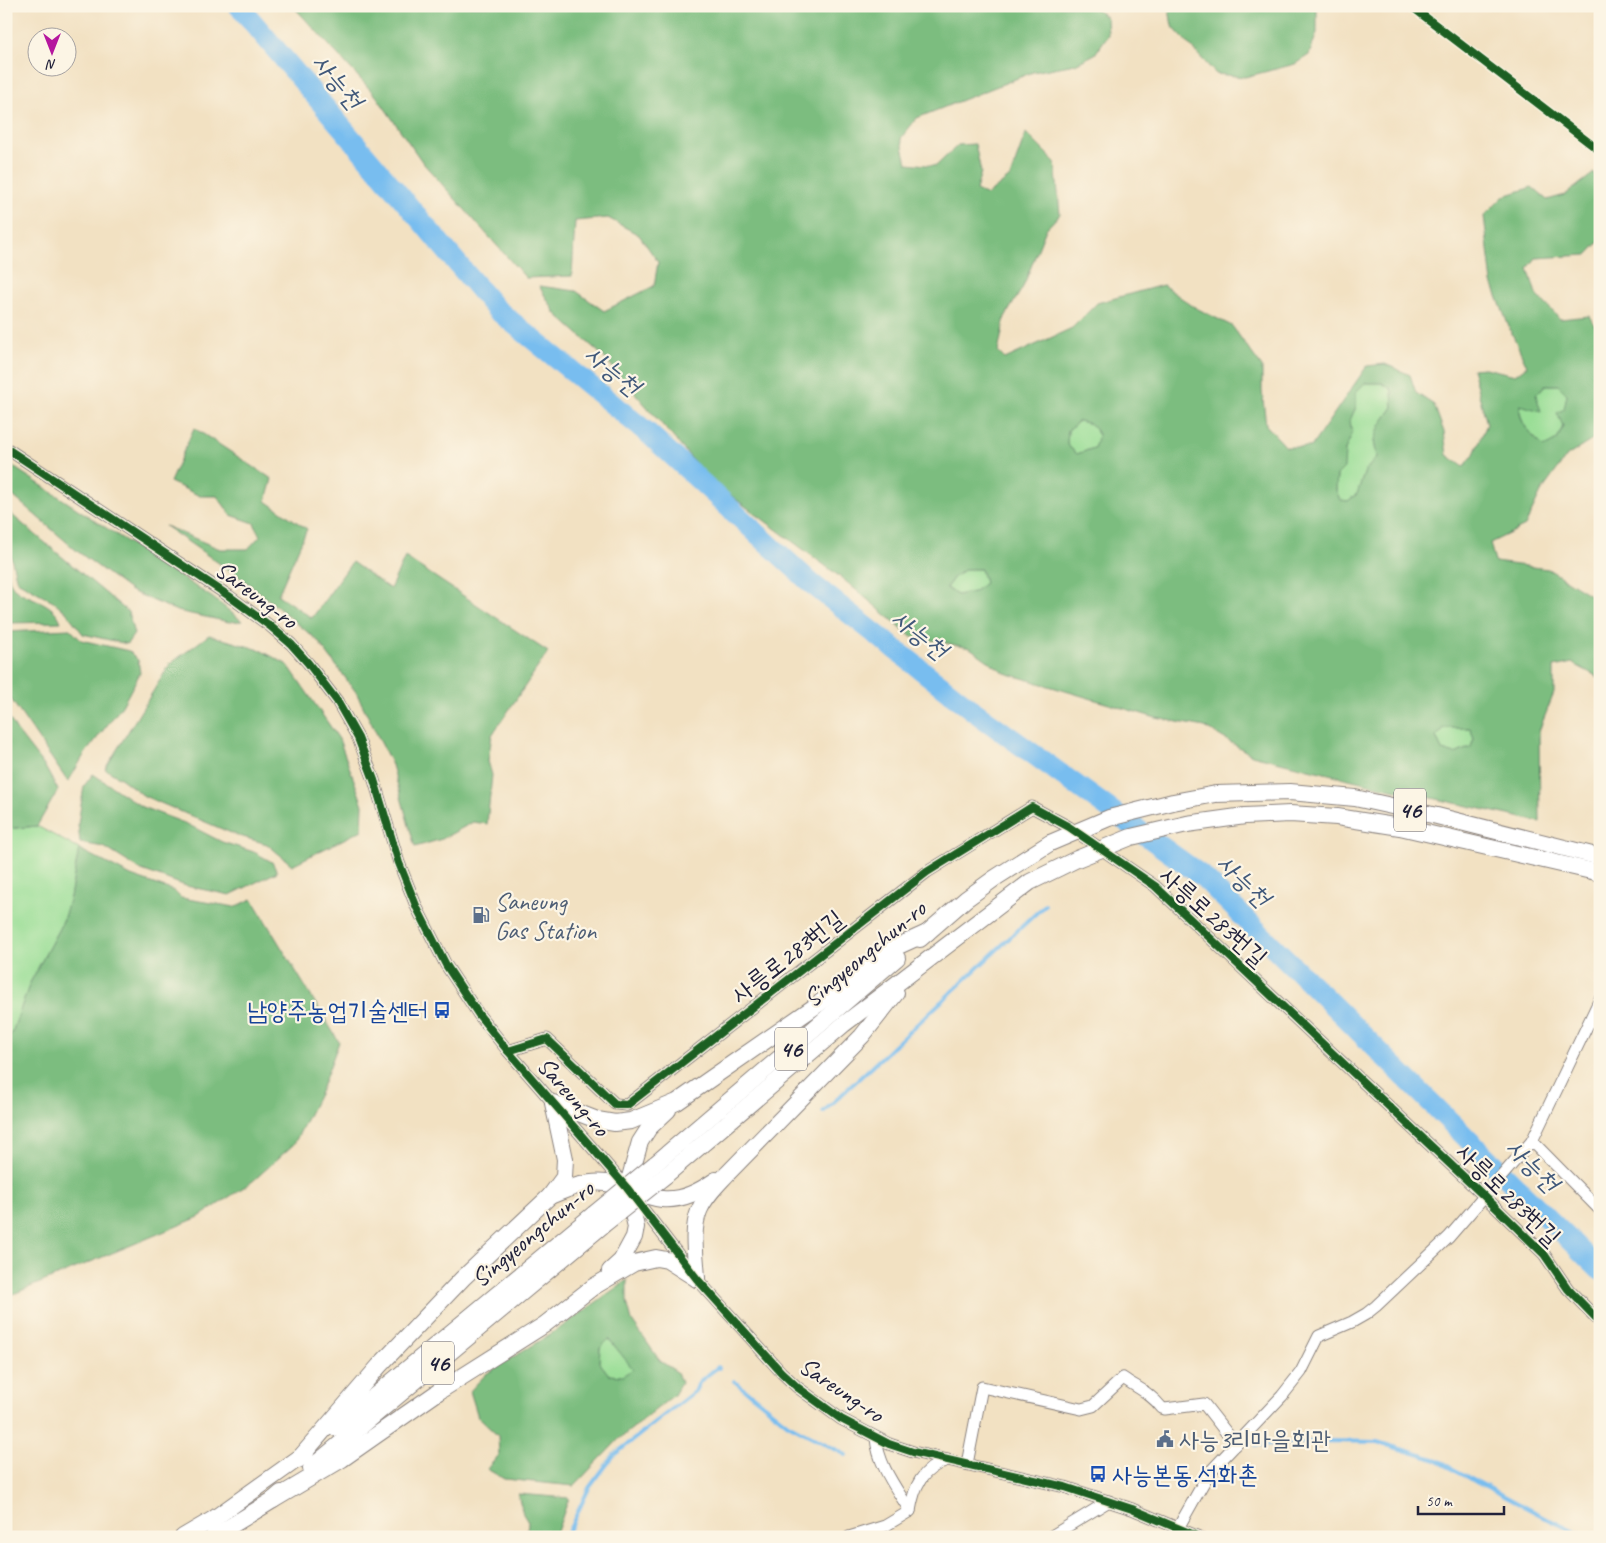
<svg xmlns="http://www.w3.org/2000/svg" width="1606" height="1543" viewBox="0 0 1606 1543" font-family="Caveat,'Poor Story',sans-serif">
	<rect width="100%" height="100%" fill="#fcf5e5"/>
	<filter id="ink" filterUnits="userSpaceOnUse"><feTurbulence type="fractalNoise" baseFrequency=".02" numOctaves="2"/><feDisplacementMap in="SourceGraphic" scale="10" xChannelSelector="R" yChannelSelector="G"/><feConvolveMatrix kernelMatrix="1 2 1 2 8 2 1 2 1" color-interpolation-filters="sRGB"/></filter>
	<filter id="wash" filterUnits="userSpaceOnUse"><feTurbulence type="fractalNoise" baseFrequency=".0096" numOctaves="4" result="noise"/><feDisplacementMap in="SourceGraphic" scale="20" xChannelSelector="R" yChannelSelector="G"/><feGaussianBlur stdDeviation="1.12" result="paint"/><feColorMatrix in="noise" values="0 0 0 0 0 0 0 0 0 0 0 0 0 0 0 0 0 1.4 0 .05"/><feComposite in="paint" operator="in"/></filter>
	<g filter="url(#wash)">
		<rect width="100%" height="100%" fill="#f2e1c2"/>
		<!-- green -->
		<g fill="#9ade96" stroke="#5e8068">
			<polygon points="1365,383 1382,383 1392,390 1393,407 1381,424 1374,441 1377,457 1365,471 1357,494 1348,501 1340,500 1336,490 1337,475 1343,468 1345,450 1352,434 1350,420 1356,407 1356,391"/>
			<path d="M1545 385H1558L1567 394 1563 426 1557 440 1544 447C1531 434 1519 425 1520 405L1536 395Z"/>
			<polygon points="1079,421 1091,424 1099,435 1094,448 1077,454 1067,445 1068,430"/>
			<polygon points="966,569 981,569 985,583 974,592 957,595 946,588 954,577"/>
			<polygon points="1444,728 1470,728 1474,738 1471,747 1455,754 1442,750 1436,737"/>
			<polygon points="37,826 79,849 70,897 63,921 30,983 12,1033 6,1039 6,829"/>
			<polygon points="608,1338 634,1369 622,1377 609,1375 599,1362 600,1348"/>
		</g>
		<!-- forest -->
		<g fill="#7bbd7f" stroke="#4e705d" fill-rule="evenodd">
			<path d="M293 6H1092L1107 18 1108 35 1095 54 1075 64 1033 72 917 118 901 138 907 163 936 166 958 145 975 144 981 172 976 190 987 195 1010 177 1026 133 1055 162 1060 214 1046 229 1023 287 1005 317 998 352 1005 359 1072 328 1097 303 1163 285 1194 307 1232 326 1262 367V391L1266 425 1286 447H1311L1367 366 1385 364 1410 375 1416 393 1434 405 1444 432 1447 455 1464 467 1474 454 1487 424 1472 369 1485 368 1515 375 1527 366 1509 327 1492 283 1484 216 1504 196 1532 187 1547 200 1565 195 1594 173 1600 185V241L1587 255 1536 258 1528 268 1536 294 1560 319 1589 316 1600 334V435L1567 456 1541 492 1525 526 1490 543 1495 562 1548 569 1600 601V678L1572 663 1554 667V693L1539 731 1540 822 1369 784 1252 755 1205 727 1156 718 1005 673 970 648 911 636 843 579 710 480 603 356 556 314 539 286 576 291 604 311 654 286 658 262 639 235 608 218 575 221 572 276 526 278 423 163 377 97ZM1365 383H1382L1392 390 1393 407 1381 424 1374 441 1377 457 1365 471 1357 494 1348 501 1340 500 1336 490 1337 475 1344 468 1345 450 1352 434 1350 420 1356 407V392ZM1545 385H1558L1567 394 1564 409 1557 413 1563 426 1557 440 1544 447C1531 435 1518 423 1520 405L1541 411 1536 395ZM1079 421 1091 424 1099 435 1094 448 1077 454 1067 445 1068 430ZM966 569H981L985 583 974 592 957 595 946 588 954 577ZM1444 728H1470L1474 738 1471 747 1455 754 1442 750 1436 737Z"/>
			<polygon points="1166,6 1314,6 1317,11 1317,33 1309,55 1295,64 1245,77 1216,74 1172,26 1169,9"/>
			<polygon points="194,428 272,479 266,501 307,529 278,595 312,618 352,562 390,589 405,557 548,652 492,735 488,761 492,775 487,824 473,822 442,839 415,847 392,765 356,692 317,640 252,586 165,526 220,549 248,549 260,536 254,523 231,515 217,496 200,496 170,482"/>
			<polygon points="6,462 213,598 242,621 229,622 177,611 131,591 77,551 6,490"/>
			<polygon points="6,510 128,612 134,634 127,644 83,634 66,612 53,601 17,581 8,545 6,544"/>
			<path d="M6 564C8 570 8 579 11 584 19 599 53 598 61 622L6 623Z"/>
			<polygon points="70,629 81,640 129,651 138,660 140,673 122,706 84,755 68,782 6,692 6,632"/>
			<polygon points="209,635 260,650 288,665 339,739 363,805 362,830 292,865 267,844 236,835 144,796 122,779 105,769 170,664"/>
			<polygon points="6,713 17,731 45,767 58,790 37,826 6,829"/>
			<polygon points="93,774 142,807 187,824 222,842 254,852 272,862 277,872 230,895 186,886 139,869 104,847 80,843 78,824 84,786"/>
			<polygon points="79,849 131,876 174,891 181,898 235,907 252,899 339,1042 321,1090 294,1144 253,1181 199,1217 6,1297 6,1039 12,1033 30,983 63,921 70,897"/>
			<path d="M627 1280V1302L632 1321 660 1361 677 1372 681 1383 674 1395 619 1439 574 1486 504 1479 487 1469 499 1455 498 1436 478 1417 470 1391 486 1374 563 1326ZM609 1339 633 1369 622 1376 609 1375 599 1362 600 1348Z"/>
			<polygon points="518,1494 569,1498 555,1537 519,1537 527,1531 528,1522 523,1514"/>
		</g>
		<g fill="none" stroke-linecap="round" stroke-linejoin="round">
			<!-- stream -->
			<g stroke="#78bdef" stroke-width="4">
				<polyline points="823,1112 1045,905"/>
				<polyline points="734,1381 788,1424 846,1455"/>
				<polyline points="1256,1445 1328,1441 1377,1442 1434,1459 1554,1522 1586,1537"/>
				<polyline points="566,1537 589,1488 614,1455 695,1391 700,1381 718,1367 719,1368"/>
			</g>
			<!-- river -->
			<polyline stroke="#78bdef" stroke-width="21" points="239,6 496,309 649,434 812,584 975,712 1202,876 1600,1270"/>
		</g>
	</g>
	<g filter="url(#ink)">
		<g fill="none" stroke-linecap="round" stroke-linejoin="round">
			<!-- minor casing -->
			<g stroke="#8a827e" stroke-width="13">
				<g id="minor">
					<polyline points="6,448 229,596 270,626 291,644 308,663 337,701 358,738 374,780 399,863 417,908 446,965 479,1015 508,1051 627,1188 697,1279 781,1372 797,1387 841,1419 889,1444 913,1452 1065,1487 1132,1509 1199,1537"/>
					<polyline points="508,1051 547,1039 615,1104 627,1105 927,872 1032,807 1069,827 1155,886 1484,1196 1544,1254 1568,1289 1600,1322"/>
					<polyline points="1532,1141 1600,1210"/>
					<path d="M967 1464 982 1387 1081 1409 1093 1406 1123 1378C1139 1389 1149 1392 1162 1408L1165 1409 1204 1404 1236 1445"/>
					<path d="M910 1511C914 1486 922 1469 947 1460"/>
					<path d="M849 1537 885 1526 910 1511C897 1489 878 1465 876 1438"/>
					<polyline points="1050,1537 1109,1501"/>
					<polyline points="1175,1537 1178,1528 1209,1473 1282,1396 1301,1372 1319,1336 1352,1322 1366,1314 1376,1306 1449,1237 1532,1141 1600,999"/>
				</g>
			</g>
			<!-- highway casing -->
			<g stroke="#8a827e" stroke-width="18">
				<g id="highway">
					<polyline points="1216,794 1290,792 1355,798 1437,816 1600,857"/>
					<polyline points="1245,816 1290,814 1337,817 1400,827 1600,873"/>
					<polyline points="920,939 966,899 995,878 1050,843"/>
					<polyline points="655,1164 897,958"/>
					<polyline points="665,1176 844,1024 1030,882 1077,859"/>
					<path d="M550 1196C567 1189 588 1180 606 1183 625 1186 643 1197 662 1199 682 1201 700 1191 716 1180"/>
					<polyline points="610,1271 621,1261 634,1237 636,1227 627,1188 640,1142 649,1128 668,1110"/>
					<path d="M697 1279C696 1257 691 1231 699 1211 705 1196 718 1184 728 1173L862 1036 896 993"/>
					<polyline points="336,1428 594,1214"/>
					<polyline points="298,1460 379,1366 463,1278 550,1196 564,1177 565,1159 553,1103 597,1120 615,1123 631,1121 677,1102 817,1005 894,948 927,933"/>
					<polyline points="311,1468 603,1225"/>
					<polyline points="273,1500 342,1459 438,1392 544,1325 593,1287 634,1263 656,1258 667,1260 697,1279"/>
					<polyline points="183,1537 212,1520 306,1453"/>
					<polyline points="213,1537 273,1500 281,1493"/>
				</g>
			</g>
			<!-- minor -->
			<use href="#minor" stroke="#fff" stroke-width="11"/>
			<!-- highway -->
			<use href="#highway" stroke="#fff" stroke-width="16"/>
			<!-- highway-bridge casing -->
			<g stroke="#8a827e" stroke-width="18" stroke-linecap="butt">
				<g id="highway-bridge">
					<polyline points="1050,843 1109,818 1173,802 1216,794"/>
					<polyline points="1077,859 1131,837 1187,824 1245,816"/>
					<polyline points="594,1214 655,1164"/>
					<polyline points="603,1225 665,1176"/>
				</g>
			</g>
			<!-- highway-bridge -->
			<use href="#highway-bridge" stroke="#fff" stroke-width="16"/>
			<!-- cycleway casing -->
			<g stroke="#fcf5e5" stroke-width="11">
				<g id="cycleway">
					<polyline points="1411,6 1600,151"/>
					<polyline points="6,448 229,596 270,626 291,644 308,663 337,701 358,738 374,780 399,863 417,908 446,965 479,1015 508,1051 627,1188 697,1279 781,1372 797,1387 841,1419 889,1444 913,1452 1065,1487 1132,1509 1199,1537"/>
					<polyline points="508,1051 547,1039 615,1104 627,1105 927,872 1032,807 1069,827 1155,886 1484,1196 1544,1254 1568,1289 1600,1322"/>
				</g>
			</g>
			<!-- cycleway -->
			<use href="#cycleway" stroke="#1b5e20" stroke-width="8"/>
		</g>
	</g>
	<!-- icons -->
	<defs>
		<g id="fuel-bare" transform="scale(1.35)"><path d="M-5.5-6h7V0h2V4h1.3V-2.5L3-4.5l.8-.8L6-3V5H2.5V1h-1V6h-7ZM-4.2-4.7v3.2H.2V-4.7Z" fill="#5c6f8a" stroke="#fcf5e5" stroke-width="2.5" paint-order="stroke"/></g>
		<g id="bus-bare" transform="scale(1.35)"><path d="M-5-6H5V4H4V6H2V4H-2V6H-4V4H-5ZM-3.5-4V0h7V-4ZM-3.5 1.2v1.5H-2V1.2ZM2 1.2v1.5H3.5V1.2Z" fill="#1a4fb4" stroke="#fcf5e5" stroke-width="2.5" paint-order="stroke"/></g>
		<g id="civic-bare" transform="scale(1.35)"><path d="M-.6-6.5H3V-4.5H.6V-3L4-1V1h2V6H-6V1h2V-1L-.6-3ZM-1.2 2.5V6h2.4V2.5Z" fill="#5c6f8a" stroke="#fcf5e5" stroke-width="2.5" paint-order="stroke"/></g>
	</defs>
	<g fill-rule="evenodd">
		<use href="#fuel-bare" x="481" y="915"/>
		<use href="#bus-bare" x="442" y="1010"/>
		<use href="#civic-bare" x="1165" y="1439"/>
		<use href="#bus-bare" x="1098" y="1474"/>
	</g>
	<g text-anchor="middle" stroke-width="4.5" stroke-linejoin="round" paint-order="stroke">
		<!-- shield labels -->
		<g fill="#fcf5e5" stroke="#63616e" stroke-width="1">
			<rect x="1394" y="788.5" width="32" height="43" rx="4"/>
			<rect x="775" y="1027.5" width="32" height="43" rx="4"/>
			<rect x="422" y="1341.5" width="32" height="43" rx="4"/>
		</g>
		<g font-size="24" font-weight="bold" fill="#22223b">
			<text x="1410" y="818">46</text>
			<text x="791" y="1057">46</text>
			<text x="438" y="1371">46</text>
		</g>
		<!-- street labels -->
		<g font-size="25" fill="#22223b" stroke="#fcf5e5">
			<text transform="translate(257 594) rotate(37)" y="9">Sareung-ro</text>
			<text transform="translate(1214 916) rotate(42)" y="9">사릉로283번길</text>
			<text transform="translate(864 953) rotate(-40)" y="9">Singyeongchun-ro</text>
			<text transform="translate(787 956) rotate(-38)" y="9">사릉로283번길</text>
			<text transform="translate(574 1096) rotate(49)" y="9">Sareung-ro</text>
			<text transform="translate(1509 1194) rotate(44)" y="9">사릉로283번길</text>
			<text transform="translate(532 1233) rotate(-40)" y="9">Singyeongchun-ro</text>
			<text transform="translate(842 1389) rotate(34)" y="9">Sareung-ro</text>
		</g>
		<!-- service labels -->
		<g font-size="25" fill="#4e5e75" stroke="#fcf5e5" text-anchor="start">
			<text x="495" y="910">Saneung<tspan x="495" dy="29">Gas Station</tspan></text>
			<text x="1179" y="1448">사능3리마을회관</text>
		</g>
		<!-- transit labels -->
		<g font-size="25" fill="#164399" stroke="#fcf5e5" text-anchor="end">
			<text x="428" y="1019">남양주농업기술센터</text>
			<text x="1112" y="1483" text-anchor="start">사능본동.석화촌</text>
		</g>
		<!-- water labels -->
		<g font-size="26" font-style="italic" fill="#40587a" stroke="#fcf5e5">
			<text transform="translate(338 81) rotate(50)" y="9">사능천</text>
			<text transform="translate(613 370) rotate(39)" y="9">사능천</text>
			<text transform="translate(920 634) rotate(38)" y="9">사능천</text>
			<text transform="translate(1244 880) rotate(44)" y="9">사능천</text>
			<text transform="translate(1533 1165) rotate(45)" y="9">사능천</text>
		</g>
	</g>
	<!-- margin -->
	<rect width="1606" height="1543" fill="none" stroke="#fcf5e5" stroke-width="25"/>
	<!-- north arrow -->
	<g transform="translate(52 52) rotate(180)"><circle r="24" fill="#fcf5e5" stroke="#a5a1a1"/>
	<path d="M0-4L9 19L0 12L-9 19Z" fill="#b5179e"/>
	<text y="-8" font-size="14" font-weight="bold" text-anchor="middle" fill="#22223b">N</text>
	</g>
	<!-- scale -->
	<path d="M1418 1506v8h86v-8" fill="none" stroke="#22223b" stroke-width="2.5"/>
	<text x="1426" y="1506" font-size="15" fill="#22223b" stroke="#fcf5e5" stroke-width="4" paint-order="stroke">50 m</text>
</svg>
